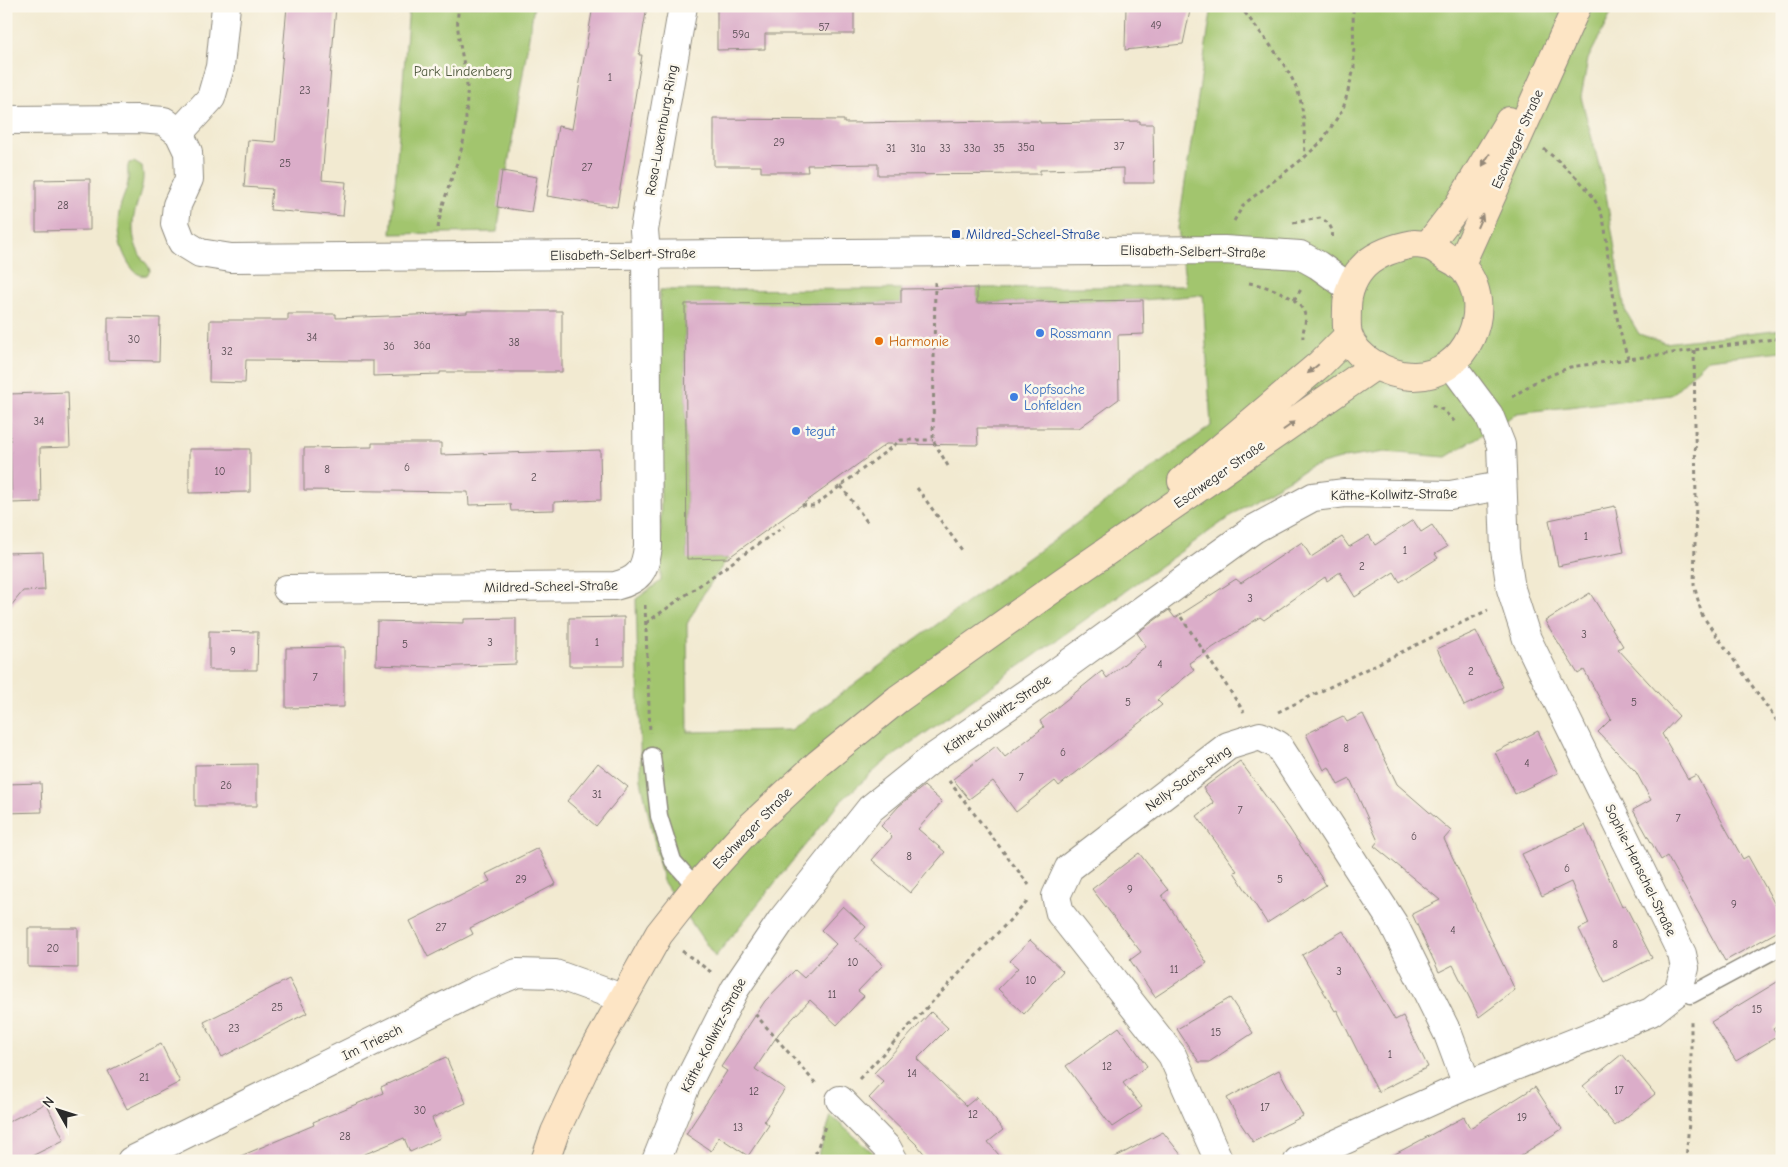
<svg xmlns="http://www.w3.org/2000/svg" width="1788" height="1167" viewBox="0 0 1788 1167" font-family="'Comic Neue',sans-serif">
	<rect width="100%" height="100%" fill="#fbf7ec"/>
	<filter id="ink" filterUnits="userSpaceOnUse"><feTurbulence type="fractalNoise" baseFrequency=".02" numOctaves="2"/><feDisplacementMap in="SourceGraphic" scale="10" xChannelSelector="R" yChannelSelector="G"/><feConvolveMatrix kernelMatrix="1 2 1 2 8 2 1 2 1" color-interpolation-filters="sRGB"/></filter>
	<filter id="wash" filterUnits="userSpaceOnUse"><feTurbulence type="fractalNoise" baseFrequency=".0096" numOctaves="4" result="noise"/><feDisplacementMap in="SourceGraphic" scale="20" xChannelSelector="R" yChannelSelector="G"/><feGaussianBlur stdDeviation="1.12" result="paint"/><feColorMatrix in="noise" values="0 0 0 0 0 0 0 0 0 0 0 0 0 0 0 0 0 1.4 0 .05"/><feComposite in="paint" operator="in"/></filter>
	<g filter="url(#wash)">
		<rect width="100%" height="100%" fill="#f2ead1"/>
		<!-- green -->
		<g fill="#a2c56e" stroke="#66784c">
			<polygon points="409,6 534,6 497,232 391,234"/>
			<polygon points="1212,6 1615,6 1588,59 1581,97 1605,188 1625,310 1639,334 1665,343 1782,329 1782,351 1708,359 1671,395 1517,413 1446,457 1385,452 1344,458 1311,467 1259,496 882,764 840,802 715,957 663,881 641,780 636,599 661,581 660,290 901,289 901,303 685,305 687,558 728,558 702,596 687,624 688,732 791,730 1211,426 1203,295 1143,300 977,303 977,288 1186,286 1178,228"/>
			<path d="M134 162 142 167C147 188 132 207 133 228 133 238 136 249 142 258 145 263 149 265 150 271L147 275C138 277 134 271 129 264 118 246 115 225 121 204 123 197 127 190 128 182 129 175 126 170 129 163Z"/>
			<polygon points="831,1116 878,1157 881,1161 817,1161"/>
		</g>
		<g id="blocks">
			<!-- building -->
			<g fill="#dbadc9">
				<polygon points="287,6 336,6 322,180 346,182 343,216 270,210 272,189 244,187 248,140 275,142"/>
				<polygon points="593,6 647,6 639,55 642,55 617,207 547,196 558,126 572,129"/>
				<polygon points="717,6 854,6 854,34 765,34 765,49 717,50"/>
				<polygon points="1126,6 1191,6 1183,44 1125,50"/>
				<polygon points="714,119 844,120 844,123 1012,121 1040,121 1040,123 1140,121 1140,124 1153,124 1154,183 1124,183 1124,168 1040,170 1040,174 878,175 878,164 807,165 808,172 761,172 761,166 714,166"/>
				<polygon points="502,171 537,177 531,212 497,207"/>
				<polygon points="90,179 90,230 36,231 36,180"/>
				<polygon points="977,288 977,303 1143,300 1144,334 1118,335 1119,399 1079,428 977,428 978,445 886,444 728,558 687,559 685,304 901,303 901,289"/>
				<polygon points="467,311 562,311 562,372 440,372 440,374 373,376 373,361 246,360 245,383 209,382 210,320 288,320 288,314 336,314 336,318 467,313"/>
				<polygon points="108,317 160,318 159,361 108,360"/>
				<polygon points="68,392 70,447 40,448 41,502 12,503 9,394"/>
				<polygon points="372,443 441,443 441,455 600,450 601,500 554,502 554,510 511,511 510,504 469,505 468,492 304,490 304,448 372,447"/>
				<polygon points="189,449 250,449 250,492 189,493"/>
				<polygon points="1615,506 1624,552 1558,566 1549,520"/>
				<polygon points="1413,520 1421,532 1432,525 1447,547 1435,554 1438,558 1400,582 1394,572 1355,597 1340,572 1327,581 1325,577 1264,620 1260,617 1189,663 1194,670 1157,700 1162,705 1059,786 1055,781 1016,812 993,781 969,799 953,779 996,746 1005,757 1044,727 1040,721 1102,671 1107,678 1146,646 1137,633 1169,610 1175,618 1236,579 1241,583 1302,542 1311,557 1342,537 1349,547 1369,535 1375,545"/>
				<polygon points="43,552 45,590 23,591 6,612 6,553"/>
				<polygon points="1590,593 1623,646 1618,649 1679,716 1662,734 1688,779 1696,775 1743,859 1748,856 1782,917 1782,929 1725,961 1667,856 1661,860 1633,810 1651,800 1636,772 1598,732 1611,719 1584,670 1578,674 1545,621"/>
				<polygon points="624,617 624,666 569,666 569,618"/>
				<polygon points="516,618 516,664 433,667 376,665 377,621 464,623 464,619"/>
				<polygon points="209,631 258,632 257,670 209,670"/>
				<polygon points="1476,631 1503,687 1464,706 1437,649"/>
				<polygon points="344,647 344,707 286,708 286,648"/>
				<polygon points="1363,714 1397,784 1451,831 1444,839 1515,990 1479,1017 1453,965 1439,972 1412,914 1440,900 1374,846 1378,841 1350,779 1338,785 1329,767 1324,770 1306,734 1343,716 1347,722"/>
				<polygon points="1538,731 1558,773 1515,794 1495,752"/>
				<polygon points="1240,761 1289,828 1326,885 1267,923 1234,872 1237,871 1197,816 1214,803 1203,788"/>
				<polygon points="598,763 628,787 596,826 567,801"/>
				<polygon points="257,764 257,806 195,806 195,765"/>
				<polygon points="41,783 42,812 6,813 6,784"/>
				<polygon points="924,786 942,802 918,829 945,852 910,893 872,860 892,837 881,826 899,806"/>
				<polygon points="1585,825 1622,907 1625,905 1652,958 1605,982 1579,929 1589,924 1571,882 1542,896 1522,854"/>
				<polygon points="538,848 556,884 470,928 473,934 428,957 410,921 490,881 486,874"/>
				<polygon points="1139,853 1168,890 1162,895 1207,963 1155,997 1130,960 1141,952 1092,889"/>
				<polygon points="843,906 866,927 855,939 883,965 858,991 864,996 837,1025 810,1000 779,1033 755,1069 785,1089 764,1121 769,1125 748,1156 719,1137 711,1151 686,1134 727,1071 721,1067 765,1001 795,970 804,978 836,944 821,930"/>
				<polygon points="28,928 78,928 78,968 28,967"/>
				<polygon points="1343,931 1395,1020 1403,1016 1428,1067 1378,1092 1337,1010 1335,1011 1302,955"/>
				<polygon points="1030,940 1063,971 1024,1014 998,989 1018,968 1010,961"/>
				<polygon points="289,979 307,1013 222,1057 204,1022"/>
				<polygon points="1782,979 1782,1022 1773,1028 1778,1036 1736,1061 1711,1022"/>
				<polygon points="1230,998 1253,1033 1209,1062 1199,1062 1177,1029"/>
				<polygon points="931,1012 948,1028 917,1059 966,1106 977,1097 1003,1130 988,1142 1004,1161 930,1161 918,1146 869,1098 884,1082 874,1073"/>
				<polygon points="1119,1027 1147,1066 1123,1083 1142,1107 1112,1127 1066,1066"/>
				<polygon points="161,1044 180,1082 127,1109 108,1071"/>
				<polygon points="1622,1054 1655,1094 1615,1126 1583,1086"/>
				<polygon points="446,1057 466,1103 432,1118 440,1138 410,1152 404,1138 348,1161 229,1161 314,1125 313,1122 383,1093 381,1087"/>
				<polygon points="1279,1070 1303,1116 1253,1142 1241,1124 1227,1098"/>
				<polygon points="1535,1087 1562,1129 1512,1161 1382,1161 1464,1117 1470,1128"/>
				<polygon points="46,1103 64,1140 22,1161 6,1161 6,1123"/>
				<polygon points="1163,1132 1186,1161 1108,1161"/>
			</g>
		</g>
	</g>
	<g filter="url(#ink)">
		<use href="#blocks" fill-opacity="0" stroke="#8e8a7e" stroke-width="1"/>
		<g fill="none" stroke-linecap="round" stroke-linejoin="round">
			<!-- service casing -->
			<g stroke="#8e8a7e" stroke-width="19">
				<g id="service">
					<polyline points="652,756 659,816 673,861 696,887"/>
					<polyline points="1691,995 1782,946"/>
				</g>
			</g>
			<!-- minor casing -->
			<g stroke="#8e8a7e" stroke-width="30">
				<g id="minor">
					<polyline points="6,120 138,119 164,121 179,133 188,152 189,179 177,205 175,224 182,242 200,253 231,258 1224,250 1300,255 1318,265 1350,288"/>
					<polyline points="179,133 211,98 220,67 226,6"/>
					<path d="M287 589 615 586C639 580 645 571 648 547L646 254 644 230 683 6"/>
					<polyline points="840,1100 887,1148 894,1161"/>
					<polyline points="131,1161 477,990 517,973 555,974 622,998"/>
					<polyline points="656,1161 685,1088 735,989 781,921 870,809 933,758 1050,677 1254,529 1313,497 1345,493 1450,495 1501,486"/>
					<polyline points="1219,1161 1172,1055 1060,913 1056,896 1069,868 1228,746 1260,736 1278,745 1393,923 1448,1034 1467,1085"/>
					<polyline points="1298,1161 1467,1085 1651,1012 1678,991 1685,968 1682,954 1527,639 1511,589 1505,550 1501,445 1489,415 1451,364"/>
				</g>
			</g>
			<!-- secondary casing -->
			<g stroke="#8e8a7e" stroke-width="30">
				<g id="secondary">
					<path d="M1414 244C1433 245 1434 248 1448 258 1452 260 1457 263 1461 266 1499 306 1466 378 1412 376 1388 375 1355 359 1348 334 1346 326 1347 316 1347 308 1347 292 1354 275 1366 264 1380 252 1397 247 1414 244Z"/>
					<polyline points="1429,244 1458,206 1509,121"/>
					<polyline points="1460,266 1577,6"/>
					<polyline points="1182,481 1320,364 1348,336"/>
					<polyline points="545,1161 555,1132 588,1061 659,934 696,887 750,827 818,764 898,699 1061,583 1376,365"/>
				</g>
			</g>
			<!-- path -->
			<g stroke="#8e8a7e" stroke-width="3" stroke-dasharray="4 4" stroke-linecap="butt">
				<path d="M1240 6C1258 31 1287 62 1298 92 1305 112 1304 135 1305 157"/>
				<path d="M1544 149C1563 165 1585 182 1597 204 1606 220 1606 239 1608 257 1613 291 1616 325 1628 358"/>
				<polyline points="1234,221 1244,204 1305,157 1322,141 1343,109 1354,69 1353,6"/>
				<path d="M1293 223 1320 218C1330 223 1334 229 1332 241"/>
				<path d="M438 228C442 200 454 175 462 147 466 132 466 114 467 98 469 67 453 38 459 6"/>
				<polyline points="935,282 933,440 948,466"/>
				<path d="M1249 283C1267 286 1300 296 1305 315 1307 323 1302 330 1303 338"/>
				<polyline points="1294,300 1302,288"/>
				<polyline points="1694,350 1696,502 1694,585 1702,615 1782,728"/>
				<polyline points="1512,397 1535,382 1570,367 1782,338"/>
				<polyline points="1432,405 1443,410 1455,422"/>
				<polyline points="841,486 868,523"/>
				<polyline points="917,488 962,550"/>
				<polyline points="802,505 814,506 901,440 933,440"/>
				<polyline points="645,605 650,733"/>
				<polyline points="1181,617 1244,712"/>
				<polyline points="646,623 784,526"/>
				<polyline points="1278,712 1488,610"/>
				<polyline points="949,781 1029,885"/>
				<polyline points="682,951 711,972"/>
				<polyline points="755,1014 817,1085"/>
				<polyline points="859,1079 1027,902"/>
				<polyline points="813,1161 825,1126"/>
				<polyline points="1686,1161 1691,1095 1691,1019"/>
			</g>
			<!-- service -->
			<use href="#service" stroke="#fff" stroke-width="16"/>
			<!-- minor -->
			<use href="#minor" stroke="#fff" stroke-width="28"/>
			<!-- secondary -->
			<use href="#secondary" stroke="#fde5c5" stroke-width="28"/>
		</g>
		<!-- one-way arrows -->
		<defs><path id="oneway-solid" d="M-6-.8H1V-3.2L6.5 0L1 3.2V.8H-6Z" transform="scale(1.25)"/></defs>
		<g fill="#948878">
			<use href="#oneway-solid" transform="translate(1486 160) rotate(121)"/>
			<use href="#oneway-solid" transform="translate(1480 221) rotate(-66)"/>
			<use href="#oneway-solid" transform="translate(1313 369) rotate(140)"/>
			<use href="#oneway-solid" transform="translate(1289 426) rotate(-35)"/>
		</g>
	</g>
	<!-- markers -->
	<rect fill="#1a4fb4" stroke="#fbf7ec" stroke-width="2" x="951" y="229" width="10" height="10" rx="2.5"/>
	<g fill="#3f7fe0" stroke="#fbf7ec" stroke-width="2">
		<circle cx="1040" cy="333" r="5"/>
		<circle cx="1014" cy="397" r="5"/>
		<circle cx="796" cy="431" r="5"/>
	</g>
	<circle fill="#e8710a" stroke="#fbf7ec" stroke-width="2" cx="879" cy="341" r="5"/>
	<g text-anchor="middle" stroke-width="5" stroke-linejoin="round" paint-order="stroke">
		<!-- number labels -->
		<g font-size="11" fill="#574c52">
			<text x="1156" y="29">49</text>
			<text x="824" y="31">57</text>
			<text x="741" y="38">59a</text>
			<text x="610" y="81">1</text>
			<text x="305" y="94">23</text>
			<text x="779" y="146">29</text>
			<text x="1119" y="150">37</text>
			<text x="1026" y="151">35a</text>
			<text x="891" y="152">31</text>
			<text x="918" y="152">31a</text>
			<text x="945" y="152">33</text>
			<text x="972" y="152">33a</text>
			<text x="999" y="152">35</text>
			<text x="285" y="167">25</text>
			<text x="587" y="171">27</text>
			<text x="63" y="209">28</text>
			<text x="312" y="341">34</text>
			<text x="134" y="343">30</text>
			<text x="514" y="346">38</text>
			<text x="422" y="349">36a</text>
			<text x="389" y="350">36</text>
			<text x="227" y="355">32</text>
			<text x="39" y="425">34</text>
			<text x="407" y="471">6</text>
			<text x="327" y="473">8</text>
			<text x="220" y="475">10</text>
			<text x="534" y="481">2</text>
			<text x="1586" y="540">1</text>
			<text x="1405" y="554">1</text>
			<text x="1362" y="570">2</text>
			<text x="1250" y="602">3</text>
			<text x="1584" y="638">3</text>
			<text x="490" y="646">3</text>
			<text x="597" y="646">1</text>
			<text x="405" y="648">5</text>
			<text x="233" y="655">9</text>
			<text x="1160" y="668">4</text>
			<text x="1471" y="675">2</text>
			<text x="315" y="681">7</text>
			<text x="1128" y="706">5</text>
			<text x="1634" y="706">5</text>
			<text x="1346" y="752">8</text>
			<text x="1063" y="756">6</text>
			<text x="1527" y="767">4</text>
			<text x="1021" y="781">7</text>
			<text x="226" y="789">26</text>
			<text x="597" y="798">31</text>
			<text x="1240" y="814">7</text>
			<text x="1678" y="822">7</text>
			<text x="1414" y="840">6</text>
			<text x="909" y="860">8</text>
			<text x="1567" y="872">6</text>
			<text x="521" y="883">29</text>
			<text x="1280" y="883">5</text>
			<text x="1130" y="893">9</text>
			<text x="1734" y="908">9</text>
			<text x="441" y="931">27</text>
			<text x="1453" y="934">4</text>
			<text x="1615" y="948">8</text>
			<text x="53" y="952">20</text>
			<text x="853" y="966">10</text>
			<text x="1174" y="973">11</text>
			<text x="1339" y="975">3</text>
			<text x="1031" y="984">10</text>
			<text x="832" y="998">11</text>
			<text x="277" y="1011">25</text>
			<text x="1757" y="1013">15</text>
			<text x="234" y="1032">23</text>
			<text x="1216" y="1036">15</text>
			<text x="1390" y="1058">1</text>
			<text x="1107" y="1070">12</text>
			<text x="912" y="1077">14</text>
			<text x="144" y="1081">21</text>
			<text x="1619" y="1094">17</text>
			<text x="754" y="1095">12</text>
			<text x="1265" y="1111">17</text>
			<text x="420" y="1114">30</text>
			<text x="973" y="1118">12</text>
			<text x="1522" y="1121">19</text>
			<text x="738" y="1131">13</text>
			<text x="345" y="1140">28</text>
		</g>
		<!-- park labels -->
		<g font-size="14" fill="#4f593f" stroke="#fbf7ec">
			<text x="463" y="76">Park Lindenberg</text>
		</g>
		<!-- street labels -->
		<g font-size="14" fill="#2b2b2b" stroke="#fbf7ec">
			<text transform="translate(661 130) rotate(-80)" y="5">Rosa-Luxemburg-Ring</text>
			<text transform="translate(1517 139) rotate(-66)" y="5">Eschweger Straße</text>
			<text transform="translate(1193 251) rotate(1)" y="5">Elisabeth-Selbert-Straße</text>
			<text transform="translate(623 254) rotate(-1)" y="5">Elisabeth-Selbert-Straße</text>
			<text transform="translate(1219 474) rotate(-35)" y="5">Eschweger Straße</text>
			<text transform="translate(1394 494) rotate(-1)" y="5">Käthe-Kollwitz-Straße</text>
			<text transform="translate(551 586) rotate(-1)" y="5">Mildred-Scheel-Straße</text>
			<text transform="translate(997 714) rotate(-35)" y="5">Käthe-Kollwitz-Straße</text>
			<text transform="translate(1188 778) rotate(-36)" y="5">Nelly-Sachs-Ring</text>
			<text transform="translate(752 828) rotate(-46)" y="5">Eschweger Straße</text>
			<text transform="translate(1641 870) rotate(64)" y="5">Sophie-Henschel-Straße</text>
			<text transform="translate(713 1035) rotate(-63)" y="5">Käthe-Kollwitz-Straße</text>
			<text transform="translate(372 1042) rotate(-26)" y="5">Im Triesch</text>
		</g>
		<!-- transit labels -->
		<g font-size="14" fill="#164399" stroke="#fbf7ec" text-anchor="start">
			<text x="966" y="239">Mildred-Scheel-Straße</text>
		</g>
		<!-- shop labels -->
		<g font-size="14" fill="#366cbe" stroke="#fbf7ec" text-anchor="start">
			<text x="1050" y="338">Rossmann</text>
			<text x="1024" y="394">Kopfsache<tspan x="1024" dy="16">Lohfelden</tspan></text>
			<text x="806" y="436">tegut</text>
		</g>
		<!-- food labels -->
		<g font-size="14" fill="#c56008" stroke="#fbf7ec" text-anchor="start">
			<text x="889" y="346">Harmonie</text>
		</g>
	</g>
	<!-- margin -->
	<rect width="1788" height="1167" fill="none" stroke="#fbf7ec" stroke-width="25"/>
	<!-- north arrow -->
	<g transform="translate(58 1110) rotate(309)" stroke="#fbf7ec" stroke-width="4" paint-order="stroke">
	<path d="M0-4L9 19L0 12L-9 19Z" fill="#2b2b2b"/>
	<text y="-8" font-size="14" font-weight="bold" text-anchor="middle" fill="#2b2b2b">N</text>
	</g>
</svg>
